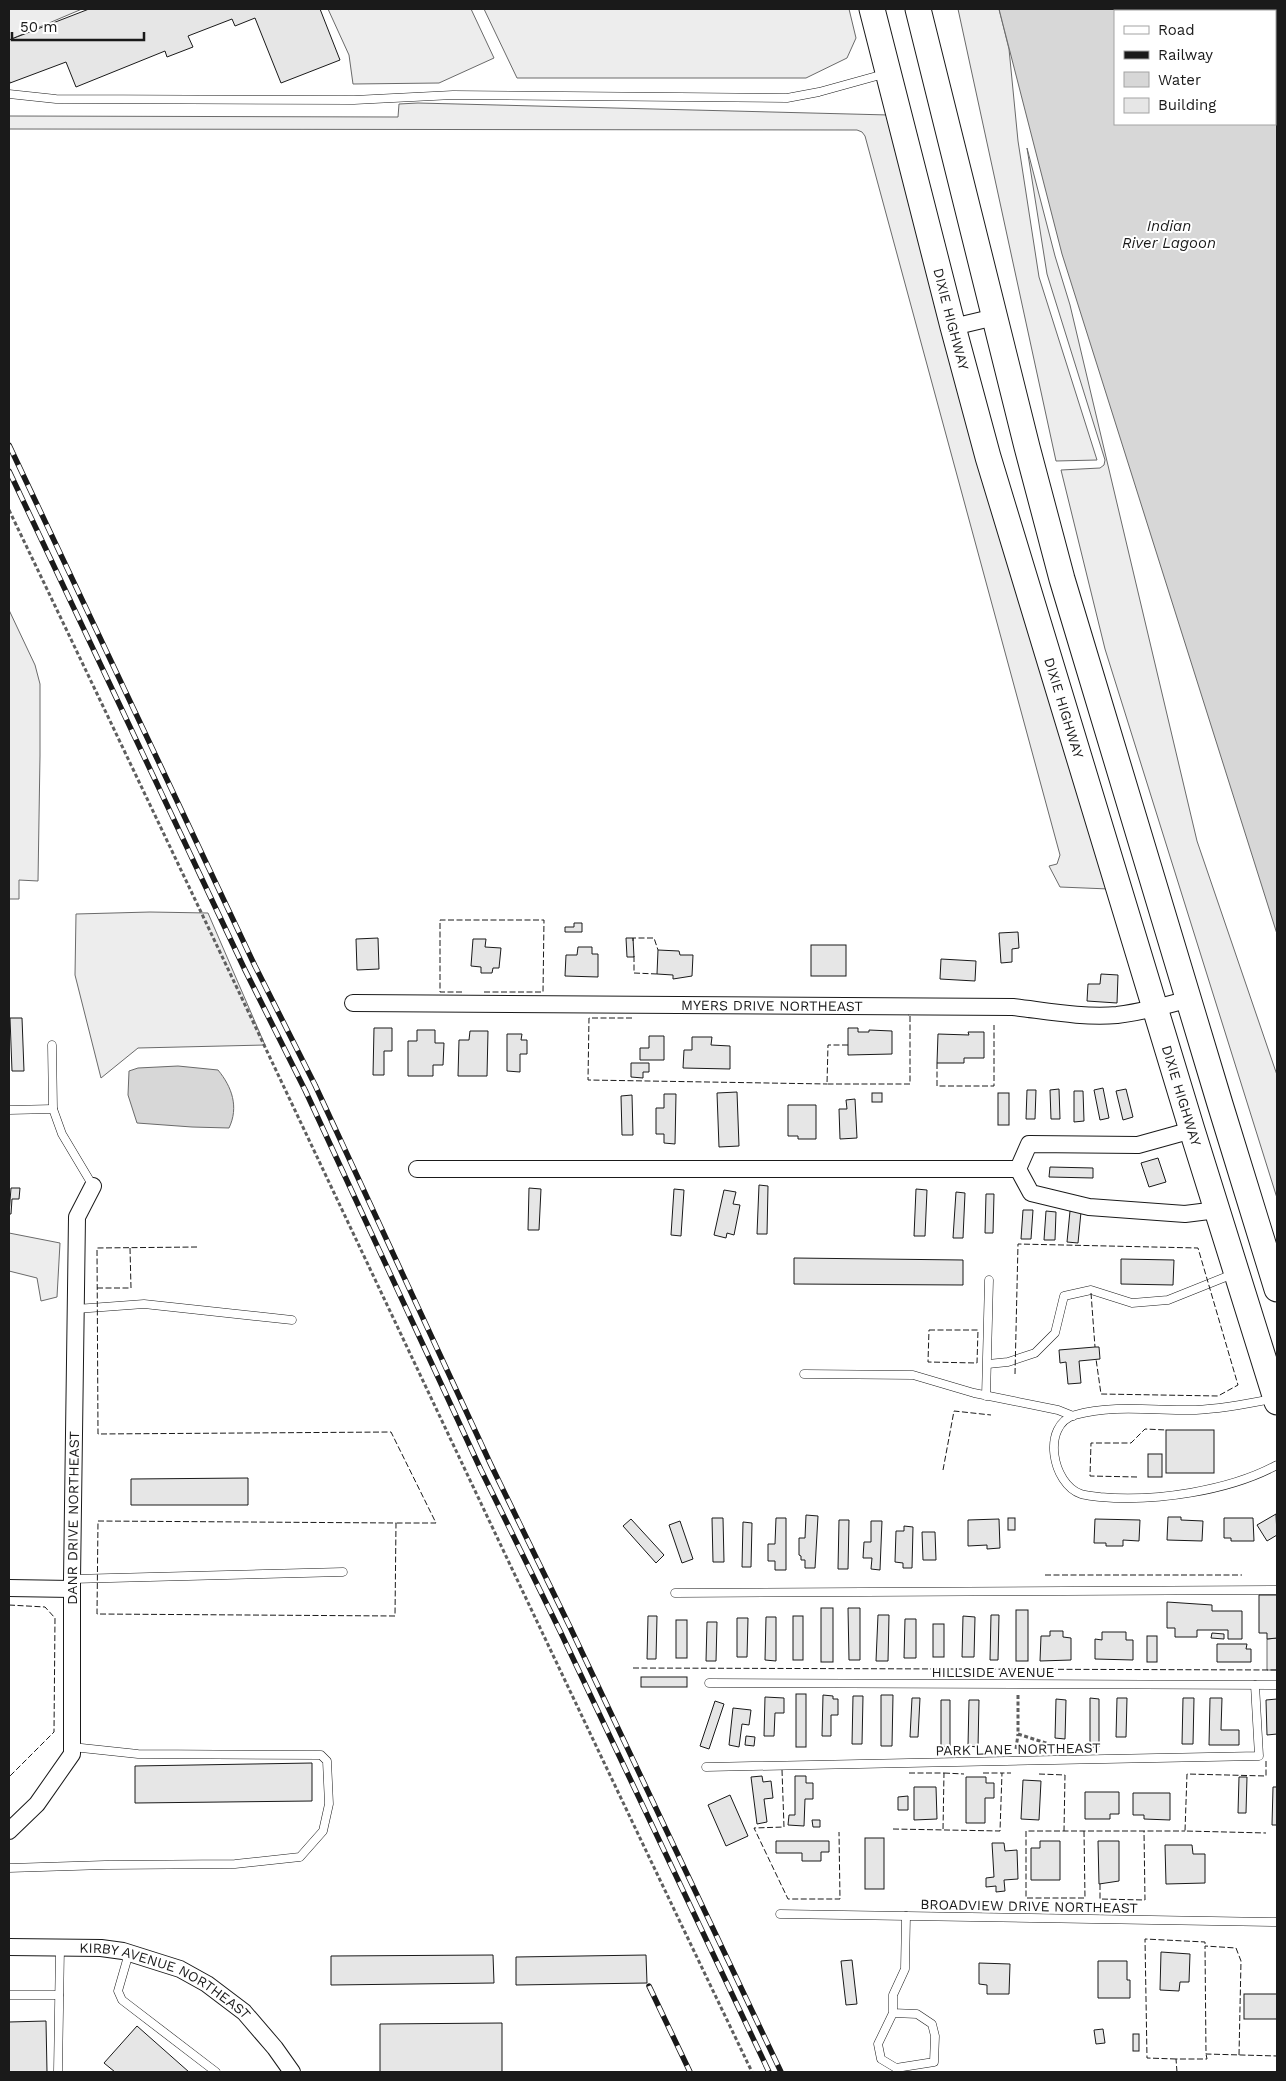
<svg xmlns="http://www.w3.org/2000/svg" width="1286" height="2081" viewBox="0 0 1286 2081" font-family="'Work Sans',sans-serif">
	<rect width="100%" height="100%" fill="#fff"/>
	<!-- built -->
	<g fill="#ededed" stroke="#6a6a6a">
		<polygon points="9,9 82,9 9,40"/>
		<polygon points="328,9 471,9 494,58 439,83 353,84 349,55"/>
		<polygon points="484,9 849,9 856,38 847,58 806,78 517,78"/>
		<polygon points="958,9 999,9 1009,49 1018,141 1039,277 1097,460 1056,461"/>
		<polygon points="418,103 889,115 1109,889 1060,887 1049,866 1057,864 1060,855 865,136 862,132 857,130 9,129 9,116 398,117 399,104"/>
		<polygon points="1027,148 1055,256 1070,305 1197,841 1277,1075 1277,1198 1105,649 1061,470 1100,468 1104,465 1105,460 1047,274"/>
		<polygon points="9,610 35,665 40,684 40,756 38,881 19,880 19,899 9,899"/>
		<polygon points="150,912 208,913 265,1045 138,1048 101,1078 75,975 76,914"/>
		<polygon points="9,1233 60,1243 57,1297 41,1301 37,1278 9,1271"/>
		<polygon points="1277,1638 1277,1670 1267,1670 1267,1639"/>
	</g>
	<!-- water -->
	<g fill="#d7d7d7" stroke="#6a6a6a" fill-rule="evenodd">
		<path d="M999 9H1277V934L1062 254ZM1115 11H1275V124H1115Z"/>
		<path d="M178 1066 218 1070C232 1087 239 1107 229 1128L192 1127 137 1123 128 1095 129 1071 138 1068Z"/>
	</g>
	<!-- building -->
	<g fill="#e6e6e6" stroke="#1a1a1a">
		<polygon points="89,9 320,9 340,60 281,83 255,18 235,26 232,19 188,36 193,47 167,57 165,51 76,87 66,62 10,83 9,79 9,40"/>
		<polygon points="574,923 582,923 582,932 565,932 565,927 574,927"/>
		<polygon points="1018,932 1019,948 1012,949 1012,962 1001,963 999,933"/>
		<polygon points="378,938 379,969 357,970 356,939"/>
		<polygon points="626,938 633,938 634,957 627,957"/>
		<polygon points="473,939 486,939 485,947 501,948 499,968 493,968 492,973 481,973 481,967 471,966"/>
		<rect x="811" y="945" width="35" height="31"/>
		<polygon points="578,947 592,947 592,954 598,954 598,977 565,976 566,955 577,955"/>
		<polygon points="658,950 679,951 680,955 693,955 692,976 673,979 673,975 657,974"/>
		<polygon points="941,959 976,961 975,981 940,979"/>
		<polygon points="1101,974 1118,975 1117,1003 1087,1001 1088,984 1100,984"/>
		<polygon points="10,1018 22,1018 24,1071 12,1071"/>
		<polygon points="374,1028 392,1028 392,1051 384,1051 384,1075 373,1075"/>
		<polygon points="848,1028 858,1028 858,1032 869,1032 869,1030 892,1031 892,1054 848,1055"/>
		<polygon points="417,1030 435,1030 435,1043 444,1043 443,1065 433,1065 433,1076 408,1076 408,1041 417,1041"/>
		<polygon points="470,1031 488,1031 487,1076 458,1076 459,1040 469,1040"/>
		<polygon points="968,1032 984,1032 984,1058 964,1058 964,1063 937,1063 938,1034 969,1035"/>
		<polygon points="507,1034 522,1034 521,1040 527,1040 527,1054 520,1054 520,1072 507,1071"/>
		<polygon points="649,1036 664,1036 664,1060 640,1060 640,1048 649,1048"/>
		<polygon points="692,1037 712,1037 711,1045 730,1046 730,1069 683,1068 684,1050 692,1050"/>
		<polygon points="631,1063 649,1063 649,1072 643,1072 643,1078 631,1077"/>
		<polygon points="1103,1088 1109,1118 1100,1120 1094,1090"/>
		<polygon points="1059,1089 1060,1119 1051,1119 1050,1090"/>
		<polygon points="1126,1089 1133,1117 1123,1120 1116,1091"/>
		<polygon points="1027,1090 1036,1090 1035,1119 1026,1119"/>
		<polygon points="1074,1091 1083,1091 1084,1121 1074,1122"/>
		<polygon points="737,1092 739,1146 719,1147 717,1093"/>
		<rect x="872" y="1093" width="10" height="9"/>
		<rect x="998" y="1093" width="11" height="32"/>
		<polygon points="664,1094 676,1094 675,1144 664,1143 664,1134 656,1134 656,1108 664,1108"/>
		<polygon points="632,1095 633,1135 622,1135 621,1096"/>
		<polygon points="855,1099 857,1138 840,1139 839,1109 847,1109 846,1100"/>
		<polygon points="788,1105 816,1105 816,1139 798,1139 798,1136 788,1136"/>
		<polygon points="1158,1158 1166,1182 1149,1187 1141,1163"/>
		<polygon points="1050,1167 1093,1168 1093,1178 1049,1177"/>
		<polygon points="759,1185 768,1186 767,1234 757,1234"/>
		<polygon points="11,1188 20,1188 19,1199 12,1199 11,1214 9,1214"/>
		<polygon points="529,1188 541,1189 539,1230 528,1230"/>
		<polygon points="674,1189 684,1190 681,1236 671,1235"/>
		<polygon points="916,1189 927,1190 925,1236 914,1236"/>
		<polygon points="724,1190 736,1192 733,1204 740,1205 734,1235 727,1233 726,1238 714,1235"/>
		<polygon points="956,1192 965,1193 963,1238 953,1238"/>
		<polygon points="986,1194 994,1194 993,1233 985,1233"/>
		<polygon points="1023,1210 1033,1210 1031,1239 1021,1239"/>
		<polygon points="1046,1211 1056,1212 1055,1240 1044,1240"/>
		<polygon points="1070,1211 1081,1212 1078,1243 1067,1242"/>
		<polygon points="794,1258 963,1260 963,1285 794,1284"/>
		<polygon points="1121,1259 1174,1260 1173,1285 1121,1284"/>
		<polygon points="1095,1347 1099,1347 1100,1359 1079,1361 1081,1383 1068,1384 1066,1362 1060,1363 1059,1350"/>
		<rect x="1166" y="1430" width="48" height="43"/>
		<rect x="1148" y="1454" width="14" height="23"/>
		<polygon points="248,1478 248,1505 131,1505 131,1479"/>
		<polygon points="1276,1514 1277,1535 1267,1541 1257,1525"/>
		<polygon points="806,1515 818,1516 815,1568 805,1568 805,1560 801,1560 801,1556 799,1555 799,1538 805,1538"/>
		<polygon points="1168,1517 1181,1517 1181,1520 1203,1521 1202,1541 1167,1540"/>
		<polygon points="712,1518 723,1518 724,1562 713,1562"/>
		<polygon points="776,1518 786,1518 786,1570 775,1570 775,1561 768,1561 768,1544 775,1544"/>
		<rect x="1008" y="1518" width="7" height="12"/>
		<polygon points="1224,1518 1253,1518 1254,1541 1231,1541 1231,1538 1224,1538"/>
		<polygon points="631,1519 664,1555 656,1563 623,1526"/>
		<polygon points="999,1519 1000,1548 987,1549 987,1545 968,1546 968,1520"/>
		<polygon points="1095,1519 1140,1520 1139,1541 1123,1540 1123,1546 1106,1546 1106,1543 1094,1543"/>
		<polygon points="839,1520 849,1520 848,1569 838,1569"/>
		<polygon points="680,1521 693,1559 682,1563 669,1525"/>
		<polygon points="871,1521 882,1521 880,1570 871,1569 872,1558 863,1558 864,1542 871,1542"/>
		<polygon points="743,1522 752,1523 751,1567 742,1567"/>
		<polygon points="904,1526 913,1527 912,1568 903,1568 903,1563 895,1562 896,1531 904,1531"/>
		<polygon points="922,1532 935,1532 936,1560 923,1560"/>
		<polygon points="1259,1595 1277,1595 1277,1638 1267,1639 1267,1633 1259,1633"/>
		<polygon points="1167,1602 1212,1605 1212,1611 1242,1611 1242,1639 1228,1639 1228,1630 1197,1630 1197,1637 1175,1637 1175,1628 1167,1628"/>
		<rect x="821" y="1608" width="12" height="54"/>
		<polygon points="848,1608 860,1608 860,1660 849,1660"/>
		<rect x="1016" y="1610" width="12" height="51"/>
		<polygon points="878,1615 889,1615 888,1661 876,1661"/>
		<polygon points="991,1615 999,1615 998,1660 990,1660"/>
		<polygon points="648,1616 657,1616 656,1659 647,1659"/>
		<rect x="793" y="1616" width="10" height="44"/>
		<polygon points="963,1616 975,1617 974,1657 962,1657"/>
		<polygon points="766,1617 776,1617 776,1661 765,1660"/>
		<polygon points="737,1618 748,1618 747,1657 737,1657"/>
		<polygon points="905,1619 916,1619 916,1658 904,1658"/>
		<rect x="676" y="1620" width="11" height="38"/>
		<polygon points="707,1622 717,1622 716,1661 706,1661"/>
		<rect x="933" y="1624" width="11" height="33"/>
		<polygon points="1050,1631 1063,1631 1063,1637 1071,1638 1071,1660 1040,1661 1041,1636 1050,1636"/>
		<polygon points="1102,1632 1126,1632 1126,1640 1133,1640 1133,1660 1095,1659 1095,1639 1102,1640"/>
		<polygon points="1212,1633 1224,1634 1224,1639 1211,1638"/>
		<rect x="1147" y="1636" width="10" height="26"/>
		<polygon points="1217,1644 1247,1644 1246,1649 1251,1649 1251,1662 1217,1662"/>
		<rect x="641" y="1677" width="46" height="10"/>
		<rect x="796" y="1694" width="10" height="53"/>
		<polygon points="823,1695 833,1696 833,1699 838,1699 838,1715 831,1715 831,1736 822,1736"/>
		<polygon points="881,1695 893,1695 892,1746 881,1746"/>
		<polygon points="853,1696 863,1696 862,1744 852,1744"/>
		<polygon points="765,1697 784,1698 784,1713 775,1713 774,1736 764,1736"/>
		<polygon points="912,1698 920,1698 918,1737 910,1737"/>
		<polygon points="1090,1698 1099,1699 1099,1747 1090,1747"/>
		<polygon points="1117,1698 1127,1698 1126,1737 1116,1737"/>
		<polygon points="1183,1698 1194,1698 1193,1744 1182,1744"/>
		<polygon points="1210,1698 1222,1698 1221,1730 1239,1730 1239,1745 1209,1745"/>
		<polygon points="1056,1699 1066,1700 1065,1739 1055,1738"/>
		<polygon points="1277,1699 1277,1734 1267,1735 1266,1700"/>
		<polygon points="941,1700 950,1700 950,1746 941,1747"/>
		<polygon points="969,1700 979,1700 978,1747 968,1746"/>
		<polygon points="715,1701 724,1704 709,1749 700,1746"/>
		<polygon points="733,1708 751,1710 749,1725 742,1724 739,1747 729,1745"/>
		<polygon points="746,1736 755,1737 754,1746 745,1745"/>
		<polygon points="312,1763 312,1801 135,1803 135,1766"/>
		<polygon points="762,1776 763,1782 771,1781 773,1798 764,1799 767,1822 757,1824 751,1777"/>
		<polygon points="795,1776 806,1776 806,1783 813,1783 813,1799 805,1799 804,1826 788,1825 789,1815 795,1815"/>
		<polygon points="966,1777 986,1777 986,1783 994,1783 994,1798 985,1798 985,1823 966,1823"/>
		<polygon points="1239,1777 1247,1777 1246,1813 1238,1813"/>
		<polygon points="1023,1780 1041,1781 1039,1820 1021,1819"/>
		<polygon points="914,1787 936,1787 937,1819 914,1820"/>
		<polygon points="1273,1787 1277,1787 1277,1825 1272,1825"/>
		<polygon points="1085,1792 1119,1792 1119,1814 1110,1814 1110,1819 1085,1819"/>
		<polygon points="1133,1793 1170,1793 1170,1820 1144,1819 1144,1815 1133,1815"/>
		<polygon points="730,1795 748,1836 726,1846 708,1805"/>
		<polygon points="908,1796 908,1810 898,1810 898,1797"/>
		<polygon points="812,1820 820,1820 820,1827 813,1827"/>
		<rect x="865" y="1838" width="19" height="51"/>
		<polygon points="776,1841 829,1841 829,1852 821,1852 821,1861 802,1861 802,1853 776,1853"/>
		<polygon points="1040,1841 1060,1841 1060,1880 1031,1880 1031,1848 1040,1848"/>
		<polygon points="1098,1841 1119,1841 1119,1881 1099,1884"/>
		<polygon points="992,1843 1004,1843 1005,1851 1017,1850 1018,1879 1004,1880 1005,1891 996,1892 996,1886 986,1887 986,1878 994,1877"/>
		<polygon points="1165,1845 1192,1845 1193,1854 1205,1854 1205,1883 1166,1884"/>
		<polygon points="1161,1952 1190,1954 1189,1982 1180,1982 1179,1991 1160,1990"/>
		<polygon points="493,1955 494,1983 331,1985 331,1956"/>
		<polygon points="646,1955 647,1983 516,1985 516,1957"/>
		<polygon points="852,1960 857,2004 846,2005 841,1961"/>
		<polygon points="1098,1961 1127,1961 1127,1980 1130,1980 1130,1998 1098,1998"/>
		<polygon points="979,1963 1010,1964 1009,1994 987,1994 987,1985 979,1984"/>
		<rect x="1244" y="1994" width="33" height="25"/>
		<polygon points="46,2021 47,2072 9,2072 9,2022"/>
		<polygon points="502,2023 502,2072 380,2072 380,2024"/>
		<polygon points="137,2026 189,2072 115,2072 104,2063"/>
		<polygon points="1103,2029 1105,2043 1096,2044 1094,2030"/>
		<rect x="1133" y="2034" width="6" height="17"/>
	</g>
	<g fill="none" stroke-linecap="round" stroke-linejoin="round">
		<!-- lane casing -->
		<g stroke="#1a1a1a" stroke-width="9">
			<g id="lane">
				<polyline points="9,94 56,99 354,100 453,95 787,98 819,92 884,74"/>
				<polyline points="52,1045 53,1109 62,1134 93,1186"/>
				<polyline points="9,1110 53,1109"/>
				<polyline points="76,1309 144,1304 292,1320"/>
				<polyline points="988,1364 1008,1362 1035,1353 1055,1333 1064,1296 1091,1290 1132,1303 1168,1300 1233,1274"/>
				<polyline points="804,1374 913,1375 974,1393 1058,1410 1073,1416"/>
				<polyline points="986,1396 989,1280"/>
				<path d="M1272 1399C1247 1404 1221 1409 1196 1410 1157 1411 1113 1404 1075 1415 1041 1425 1052 1484 1081 1494 1087 1496 1094 1496 1100 1497 1155 1502 1229 1491 1277 1465"/>
				<polyline points="72,1579 343,1572"/>
				<polyline points="675,1593 1277,1590"/>
				<polyline points="709,1683 1277,1685"/>
				<polyline points="706,1767 1259,1756 1255,1685"/>
				<polyline points="9,1868 105,1865 235,1864 300,1857 323,1831 329,1804 327,1761 321,1755 138,1754 72,1747"/>
				<polyline points="780,1914 1277,1922"/>
				<polyline points="129,1953 118,1991 122,2000 216,2072"/>
				<polyline points="9,1995 59,1995"/>
				<polyline points="893,2013 878,2044 881,2059 896,2068 934,2062 935,2036 932,2024 917,2014 893,2013 893,1995 905,1969 906,1916"/>
				<polyline points="58,2072 60,1948"/>
			</g>
		</g>
		<!-- street casing -->
		<g stroke="#1a1a1a" stroke-width="18">
			<g id="street">
				<polyline points="953,327 995,317"/>
				<path id="s1" d="M353 1003 1013 1007C1047 1011 1083 1018 1117 1015 1141 1012 1165 1006 1189 999"/>
				<polyline points="417,1169 1018,1169 1029,1144 1138,1145 1192,1130"/>
				<polyline points="1018,1169 1031,1193 1089,1207 1185,1214 1217,1210"/>
				<polyline points="9,1588 72,1589"/>
				<path id="s2" d="M9 1831 37 1804 72 1754V1579L77 1217 93 1186"/>
				<path id="s3" d="M9 1947 101 1948 123 1951 180 1969 207 1984 244 2012 275 2048 292 2072"/>
			</g>
		</g>
		<!-- primary casing -->
		<g stroke="#1a1a1a" stroke-width="27">
			<g id="primary">
				<path id="s4" d="M872 9 953 327 988 457 1192 1130 1277 1402"/>
				<polyline points="918,9 1027,447 1062,579 1220,1104 1277,1289"/>
			</g>
		</g>
		<!-- path -->
		<g stroke="#5f5f5f" stroke-width="3" stroke-dasharray="4 2.5" stroke-linecap="butt">
			<path d="M9 510C259 1030 502 1552 752 2072"/>
			<polyline points="1018,1695 1018,1734 1058,1747"/>
			<polyline points="1016,1749 1018,1734"/>
		</g>
		<!-- lane -->
		<use href="#lane" stroke="#fff" stroke-width="8"/>
		<!-- street -->
		<use href="#street" stroke="#fff" stroke-width="16"/>
		<!-- primary -->
		<use href="#primary" stroke="#fff" stroke-width="25"/>
		<!-- rail casing -->
		<g stroke="#1a1a1a" stroke-width="5.5">
			<g id="rail">
				<polyline points="9,445 255,966 315,1085 491,1465 570,1627 781,2072"/>
				<polyline points="9,471 245,970 305,1090 481,1470 560,1631 769,2072"/>
				<polyline points="649,1986 690,2072"/>
			</g>
		</g>
		<!-- rail -->
		<use href="#rail" stroke="#fff" stroke-width="4" stroke-dasharray="11" stroke-linecap="butt"/>
		<!-- fence -->
		<g stroke="#1a1a1a" stroke-width="1" stroke-dasharray="6 2.5" stroke-linecap="butt">
			<polyline points="633,941 633,938 654,938 658,950"/>
			<polyline points="634,956 634,973 657,974"/>
			<polyline points="462,992 440,992 440,920 544,920 543,992 482,992"/>
			<polyline points="632,1018 589,1018 588,1080 827,1084"/>
			<polyline points="848,1045 828,1045 827,1084 910,1084 910,1015 908,1015"/>
			<polyline points="937,1063 937,1086 994,1086 994,1025"/>
			<polyline points="197,1247 97,1248 98,1434 391,1432 436,1523 396,1523"/>
			<polyline points="97,1288 131,1288 130,1248"/>
			<polyline points="1091,1293 1095,1347"/>
			<polygon points="929,1330 978,1330 977,1363 928,1362"/>
			<polyline points="1015,1374 1018,1244 1198,1248 1238,1385 1218,1396 1101,1394 1096,1359"/>
			<polyline points="943,1470 954,1411 991,1415"/>
			<polyline points="1137,1477 1090,1476 1091,1443 1131,1443 1145,1429 1166,1430"/>
			<polygon points="98,1521 396,1523 395,1616 97,1614"/>
			<polyline points="1045,1575 1242,1575"/>
			<polyline points="9,1605 45,1607 55,1618 54,1732 9,1777"/>
			<polyline points="633,1668 1277,1670"/>
			<polyline points="1266,1761 1266,1776 1187,1774 1185,1831 1266,1833"/>
			<polyline points="782,1770 784,1827 754,1828 788,1899 840,1899 839,1832"/>
			<polyline points="909,1773 944,1773 943,1830"/>
			<polyline points="944,1773 964,1774"/>
			<polyline points="983,1773 1002,1773"/>
			<polyline points="1039,1774 1065,1775 1064,1831"/>
			<polyline points="893,1829 1000,1831 1002,1773 1011,1773"/>
			<path d="M1084 1831 1085 1898H1026V1831C1079 1831 1132 1831 1185 1831"/>
			<polyline points="1100,1884 1100,1899 1145,1900 1144,1831"/>
			<polyline points="1239,2055 1241,1961 1236,1948 1205,1946 1206,2054 1277,2056"/>
			<polyline points="1176,2059 1147,2058 1145,1939 1205,1942 1205,1946"/>
			<polyline points="1177,2072 1176,2059 1207,2059 1206,2054"/>
		</g>
	</g>
	<g text-anchor="middle" stroke-width="4" stroke-linejoin="round" paint-order="stroke">
		<!-- street labels -->
		<g font-size="14" fill="#1a1a1a" stroke="#fff">
			<text dy="5" stroke="none"><textPath href="#s4" startOffset="320">DIXIE HIGHWAY</textPath></text>
			<text dy="5" stroke="none"><textPath href="#s4" startOffset="725">DIXIE HIGHWAY</textPath></text>
			<text dy="5" stroke="none"><textPath href="#s1" startOffset="419">MYERS DRIVE NORTHEAST</textPath></text>
			<text dy="5" stroke="none"><textPath href="#s4" startOffset="1130">DIXIE HIGHWAY</textPath></text>
			<text dy="5" stroke="none"><textPath href="#s2" startOffset="336">DANR DRIVE NORTHEAST</textPath></text>
			<text x="993" y="1677">HILLSIDE AVENUE</text>
			<text transform="translate(1018 1749) rotate(-1)" y="5">PARK LANE NORTHEAST</text>
			<text transform="translate(1029 1906) rotate(1)" y="5">BROADVIEW DRIVE NORTHEAST</text>
			<text dy="5" stroke="none"><textPath href="#s3" startOffset="164">KIRBY AVENUE NORTHEAST</textPath></text>
		</g>
		<!-- water labels -->
		<g font-size="15" font-style="italic" fill="#1a1a1a" stroke="#fff">
			<text x="1169" y="231">Indian<tspan x="1169" dy="17">River Lagoon</tspan></text>
		</g>
	</g>
	<!-- border -->
	<rect width="1286" height="2081" fill="none" stroke="#1a1a1a" stroke-width="20"/>
	<!-- legend -->
	<rect x="1114" y="10" width="162" height="115" fill="#ffffff" stroke="#a3a3a3"/>
	<rect x="1124" y="26" width="25" height="8" fill="#ffffff" stroke="#a3a3a3"/>
	<text x="1158" y="35" font-size="15" fill="#1a1a1a">Road</text>
	<rect x="1124" y="51" width="25" height="8" fill="#1a1a1a" stroke="#a3a3a3"/>
	<text x="1158" y="60" font-size="15" fill="#1a1a1a">Railway</text>
	<rect x="1124" y="72" width="25" height="15" fill="#d7d7d7" stroke="#a3a3a3"/>
	<text x="1158" y="85" font-size="15" fill="#1a1a1a">Water</text>
	<rect x="1124" y="98" width="25" height="15" fill="#e6e6e6" stroke="#a3a3a3"/>
	<text x="1158" y="110" font-size="15" fill="#1a1a1a">Building</text>
	<!-- scale -->
	<path d="M12 32v8h132v-8" fill="none" stroke="#1a1a1a" stroke-width="2.5"/>
	<text x="20" y="32" font-size="15" fill="#1a1a1a" stroke="#ffffff" stroke-width="4" paint-order="stroke">50 m</text>
</svg>
